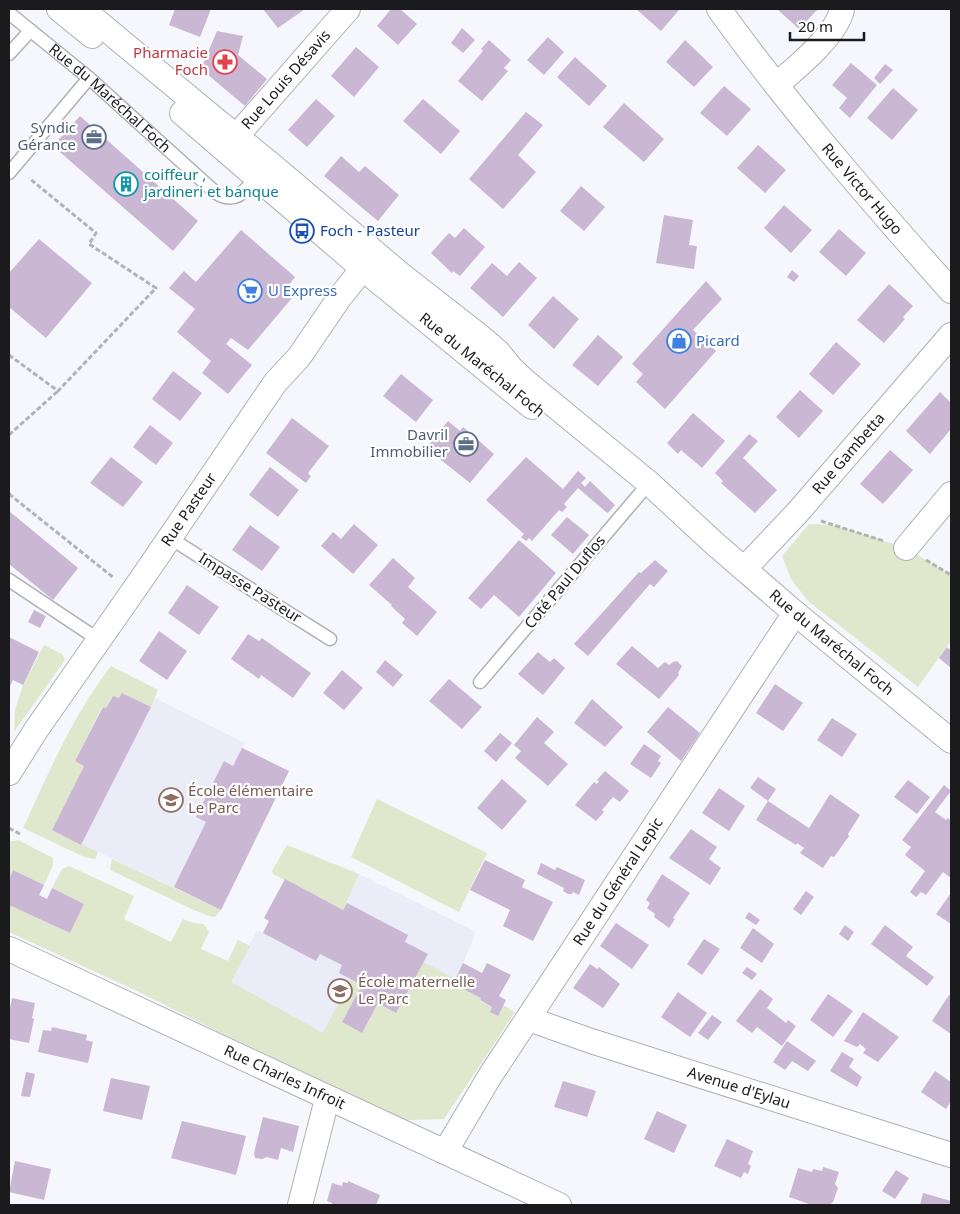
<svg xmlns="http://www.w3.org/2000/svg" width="960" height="1214" viewBox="0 0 960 1214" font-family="'Noto Sans',sans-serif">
	<rect width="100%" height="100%" fill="#f6f7fc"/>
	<!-- built -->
	<g fill="#eaecf8">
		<polygon points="122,693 151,707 155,698 245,743 243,748 289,771 221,910 52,830 84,767 75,761 103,707 106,708 113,696"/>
		<polygon points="359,874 476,932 463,963 453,984 481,998 480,1001 492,1007 490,1012 515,1012 444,1119 406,1120 299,1072 198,1022 238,940 249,946 257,930 263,933 269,921 264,918 285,879 343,910"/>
	</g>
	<!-- green -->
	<g fill="#dfe8cc">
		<polygon points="809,524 834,525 906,548 951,575 951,641 918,687 808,601 791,579 782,556"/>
		<polygon points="44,645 62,654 65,660 14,732 15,710 23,685"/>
		<path d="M111 666 158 690 151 707 122 693 119 698 112 696 106 708 102 707 75 761 84 766 52 830 98 852 95 859 84 857 23 828C49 772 73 715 111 666Z"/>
		<polygon points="377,799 487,853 459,912 351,857"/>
		<polygon points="18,840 53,858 53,865 44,885 13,870 9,880 9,842"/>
		<polygon points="287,845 359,874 343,910 273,874 272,871"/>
		<polygon points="112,859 221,910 215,917 209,916 196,911 110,870"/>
		<polygon points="69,866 134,896 124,919 171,942 183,919 193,923 204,924 209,932 201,949 228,961 238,940 250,946 231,982 323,1033 351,979 362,985 342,1022 362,1033 378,1003 396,1013 423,962 456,979 453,984 481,998 480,1001 492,1007 490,1012 503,1005 515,1012 444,1119 406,1120 299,1072 139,992 9,932 9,905 70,933 84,904 52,888 62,869"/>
	</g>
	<!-- building -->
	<g fill="#cab7d4">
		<polygon points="175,9 211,9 200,37 169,25"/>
		<polygon points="263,9 305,9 278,28"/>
		<polygon points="391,9 400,9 417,24 398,45 377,26"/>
		<polygon points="636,9 678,9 679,10 661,31"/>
		<polygon points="777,9 818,9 799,29"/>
		<polygon points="462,28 475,40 463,53 451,43"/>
		<polygon points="217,31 243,36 238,55 267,79 245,106 201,69"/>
		<polygon points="548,37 564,52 544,75 527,60"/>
		<polygon points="489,40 511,60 504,68 508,71 482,101 458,81 483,51 481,49"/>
		<polygon points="685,40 713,67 694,87 666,62"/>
		<polygon points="356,47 379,67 354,97 331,76"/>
		<polygon points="575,57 607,86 589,106 557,77"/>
		<polygon points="851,63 877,85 850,118 839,108 847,98 832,85"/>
		<polygon points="885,64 893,70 880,84 874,78"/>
		<polygon points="724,86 751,109 727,136 700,113"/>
		<polygon points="893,88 918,110 892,140 867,118"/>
		<polygon points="316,99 335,116 307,147 288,130"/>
		<polygon points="423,99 460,131 441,154 403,121"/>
		<polygon points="624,103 664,139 644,162 603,127"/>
		<polygon points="526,112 543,125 518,155 536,172 503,209 469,179"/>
		<polygon points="80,116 198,221 173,251 53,146"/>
		<polygon points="758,145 786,170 765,193 737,168"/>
		<polygon points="341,156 359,172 365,166 399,195 378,221 324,176"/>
		<polygon points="581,186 605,207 584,231 560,211"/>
		<polygon points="784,205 812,230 791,253 764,228"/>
		<polygon points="664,215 693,220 689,245 697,246 694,269 656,263"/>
		<polygon points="464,228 485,247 460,276 453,271 452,273 431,253 449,233 455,238"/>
		<polygon points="839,229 866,253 846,276 819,252"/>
		<polygon points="241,230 295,277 289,285 297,292 248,350 231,338 226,344 252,365 228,394 202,373 211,361 177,332 195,309 169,288 184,271 196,282"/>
		<polygon points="39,239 92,283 46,338 9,307 9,273"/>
		<polygon points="519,262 537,278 503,317 470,288 492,263 507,276"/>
		<polygon points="792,270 799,276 794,282 787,277"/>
		<polygon points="706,281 722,299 693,330 716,351 665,409 636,382 643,374 632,364"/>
		<polygon points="889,284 913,306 903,317 905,319 884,343 857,320"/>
		<polygon points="553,296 579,319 554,349 528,325"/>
		<polygon points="598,335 623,357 598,386 572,365"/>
		<polygon points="836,342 861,364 833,395 809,374"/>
		<polygon points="173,371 202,393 180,421 152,399"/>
		<polygon points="401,374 433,400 416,422 383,396"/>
		<polygon points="800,390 823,411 799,438 776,417"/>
		<polygon points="940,392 951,403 951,429 930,454 906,431"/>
		<polygon points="693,413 725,441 702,468 681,450 678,454 667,443"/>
		<polygon points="292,418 329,446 308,473 311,476 306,483 266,453"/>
		<polygon points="448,421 460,431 463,427 494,454 470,483 426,448"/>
		<polygon points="150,425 173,443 156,465 133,447"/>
		<polygon points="749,434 758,441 743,458 777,490 755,513 721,483 723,481 715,473"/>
		<polygon points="890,450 913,470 883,504 860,484"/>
		<polygon points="111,457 143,482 123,507 90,483"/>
		<polygon points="526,457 563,489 578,471 586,478 581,483 585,487 590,481 615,505 608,513 606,512 578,488 564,504 567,507 562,512 559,510 532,541 529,538 526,541 521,537 524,534 486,500"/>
		<polygon points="270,467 299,490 278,517 249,495"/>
		<polygon points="9,511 78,568 53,600 9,564"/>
		<polygon points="567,517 589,535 573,554 551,535"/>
		<polygon points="354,524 378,545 353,574 321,546 333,532 341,539"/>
		<polygon points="250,525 280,547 262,571 232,550"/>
		<polygon points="519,540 556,573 519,617 494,595 481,609 468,598"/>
		<polygon points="393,558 415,578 408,587 437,612 417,636 402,623 405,619 391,606 392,605 369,585"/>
		<polygon points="655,560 668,571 654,587 650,584 588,656 574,644 639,572 641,573"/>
		<polygon points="187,585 219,607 199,635 168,613"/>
		<polygon points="34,610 46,616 40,628 28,622"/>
		<polygon points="159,631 187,651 167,680 139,661"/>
		<polygon points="248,634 259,641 262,638 311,673 293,698 261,675 259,679 231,659"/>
		<polygon points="9,637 39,652 23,685 13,680 9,688"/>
		<polygon points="632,646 658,668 665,662 669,665 673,662 677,661 682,666 678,673 679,675 659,699 616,664"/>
		<polygon points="947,647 951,651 951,668 939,658"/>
		<polygon points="538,652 550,662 554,658 565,668 543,695 518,674"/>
		<polygon points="385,660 403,675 393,687 376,672"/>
		<polygon points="342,670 363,688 344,710 323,693"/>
		<polygon points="449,679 482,707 462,729 429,701"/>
		<polygon points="775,684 803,703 783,731 756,713"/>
		<polygon points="122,693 151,707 81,845 52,830 84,766 75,761 103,707 106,708 113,696 119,698"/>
		<polygon points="592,699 623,727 605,747 574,723"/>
		<polygon points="668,707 700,733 681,761 647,732"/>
		<polygon points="537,717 554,732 544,743 568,764 548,786 515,758 521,751 514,745"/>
		<polygon points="832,718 857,734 842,757 817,740"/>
		<polygon points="500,733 512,743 496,762 484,751"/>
		<polygon points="644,744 661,756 658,761 661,763 651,778 630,764"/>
		<polygon points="242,748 289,771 221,910 174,887 206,822 196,817 224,761 233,766"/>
		<polygon points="605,771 629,791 620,802 613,797 602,810 604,812 596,821 575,805 594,782 597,784 599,781 597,780"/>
		<polygon points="758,777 776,789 768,801 750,788"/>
		<polygon points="502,779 527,801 502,830 477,808"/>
		<polygon points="908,780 930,797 917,814 894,797"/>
		<polygon points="944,785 951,791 935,812 946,820 948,818 951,821 951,878 943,872 926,895 921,892 916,897 910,892 925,871 905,855 911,847 902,840"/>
		<polygon points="719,788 745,806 729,831 702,813"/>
		<polygon points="830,794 860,815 848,834 849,836 834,857 831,856 823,868 800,853 804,848 797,843 796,845 756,820 768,801 809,828"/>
		<polygon points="691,829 717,847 709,859 721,868 710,885 669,858"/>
		<polygon points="485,860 525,880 522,887 553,902 533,941 503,926 510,910 470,890"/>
		<polygon points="541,863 555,870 557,867 585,880 579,895 573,892 572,894 568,894 563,891 564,888 537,874"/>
		<polygon points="13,870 44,885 39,895 47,899 52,888 84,904 70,933 9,905 9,880"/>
		<polygon points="662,874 690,893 673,918 675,919 669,928 654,917 655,914 647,908 650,903 646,900"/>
		<polygon points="285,879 343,910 347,903 408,935 405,942 428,954 396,1013 378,1003 362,1033 342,1022 362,985 339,973 342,965 320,954 316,961 263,933 269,921 264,918"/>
		<polygon points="806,891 814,897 801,915 793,909"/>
		<polygon points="951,893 951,924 936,914"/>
		<polygon points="749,912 760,920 756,925 745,918"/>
		<polygon points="616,923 649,945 632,969 600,946"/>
		<polygon points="845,925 854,932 848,941 839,934"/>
		<polygon points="885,925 913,947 906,956 934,977 927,986 871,944"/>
		<polygon points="753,928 774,944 762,963 740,948"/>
		<polygon points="704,939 720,949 702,975 687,964"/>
		<polygon points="463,963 482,973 487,963 511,975 499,996 506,1000 498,1016 490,1012 492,1007 480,1000 481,998 453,984"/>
		<polygon points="590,964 597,969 599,967 620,984 603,1008 573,988"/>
		<polygon points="747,967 757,974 752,980 742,973"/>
		<polygon points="760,989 773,999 767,1008 786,1023 788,1020 796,1026 782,1046 757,1027 752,1033 736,1021"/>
		<polygon points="678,992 707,1013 690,1037 661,1017"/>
		<polygon points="828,994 853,1011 833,1037 810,1020"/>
		<polygon points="949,995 951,996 951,1034 932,1021"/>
		<polygon points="12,998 35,1003 32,1018 34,1019 29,1043 9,1039 9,1013"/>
		<polygon points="863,1012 899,1037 878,1062 863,1053 866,1049 860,1044 857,1047 844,1041"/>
		<polygon points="712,1015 722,1022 708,1040 698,1033"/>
		<polygon points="52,1027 87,1035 86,1040 93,1042 88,1063 38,1052 43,1030 51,1031"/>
		<polygon points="787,1041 816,1061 808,1071 792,1061 785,1070 773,1062"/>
		<polygon points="842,1052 854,1059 849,1067 862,1077 857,1087 830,1071"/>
		<polygon points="935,1071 951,1082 951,1101 946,1109 921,1092"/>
		<polygon points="26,1072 35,1074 30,1097 21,1096"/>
		<polygon points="111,1078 150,1086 142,1120 103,1111"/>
		<polygon points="563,1081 596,1091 587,1117 554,1107"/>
		<polygon points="657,1111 687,1125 674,1153 644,1139"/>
		<polygon points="263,1117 299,1126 293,1152 281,1148 278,1160 267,1157 262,1159 255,1158 254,1153"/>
		<polygon points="182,1121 246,1136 236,1175 171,1158"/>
		<polygon points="727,1139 753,1151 748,1164 751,1166 748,1174 744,1172 741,1178 714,1166"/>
		<polygon points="15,1161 51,1169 44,1200 9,1192"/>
		<polygon points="823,1167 839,1172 835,1184 838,1188 833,1202 829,1205 812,1205 789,1197 798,1168 812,1172 813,1169 822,1171"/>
		<polygon points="896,1170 909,1178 895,1199 882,1191"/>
		<polygon points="348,1181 380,1195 376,1205 332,1205 332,1203 327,1201 332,1183 342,1186 343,1182 348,1183"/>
		<polygon points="923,1193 951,1201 951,1205 920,1205"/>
	</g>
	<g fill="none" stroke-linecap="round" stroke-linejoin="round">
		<!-- lane casing -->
		<g stroke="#afb0b5" stroke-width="15">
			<g id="lane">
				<path id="s1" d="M9 13 89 78 216 193C238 206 246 189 259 173"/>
				<polyline points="9,54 30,31"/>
				<polyline points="9,173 89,78"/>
				<polyline points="170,538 330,639"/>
				<polyline points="9,580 99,640"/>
				<polyline points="480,682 649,483"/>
			</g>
		</g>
		<!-- street casing -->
		<g stroke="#afb0b5" stroke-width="26">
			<g id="street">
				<polyline points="59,9 92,36"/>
				<path id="s2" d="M82 9 211 116 268 162 400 274 482 338 498 352 511 368 526 382 649 483 715 544 795 613 951 741"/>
				<path id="s3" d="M719 9C790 108 870 200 951 291"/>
				<path d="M776 85C795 69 838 34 842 9"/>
				<polyline points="182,113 362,268 532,407"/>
				<path id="s4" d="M226 148 348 9"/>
				<polyline points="906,548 951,494"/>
				<path id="s5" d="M744 569 797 513 951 335"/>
				<path id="s6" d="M9 773 36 730 143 577 275 383 299 357 340 297 372 257"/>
				<path id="s7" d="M9 949 559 1205"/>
				<path id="s8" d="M529 1019 591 1041 951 1155"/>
				<path id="s9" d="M445 1152 490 1076 795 613"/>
				<polyline points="300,1205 325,1107 329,1098"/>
			</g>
		</g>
		<!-- path -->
		<g stroke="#b2b3b7" stroke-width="3" stroke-dasharray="5 2.5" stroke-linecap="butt">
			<polyline points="9,355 58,391 156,288 89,244 96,233 29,178"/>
			<polyline points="9,435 58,391"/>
			<polyline points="9,494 114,578"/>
			<polyline points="821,521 884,541"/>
			<polyline points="926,560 951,575"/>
			<polyline points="9,828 20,834"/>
		</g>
		<!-- lane -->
		<use href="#lane" stroke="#fff" stroke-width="12"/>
		<!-- street -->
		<use href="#street" stroke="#fff" stroke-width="24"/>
	</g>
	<!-- icons -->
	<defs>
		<g id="pharmacy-ring" transform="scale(1.25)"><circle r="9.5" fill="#fff" stroke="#e0444e" stroke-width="1.5"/><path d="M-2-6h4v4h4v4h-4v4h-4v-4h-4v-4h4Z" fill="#e0444e"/></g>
		<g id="office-ring" transform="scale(1.25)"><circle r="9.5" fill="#fff" stroke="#5c6f8a" stroke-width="1.5"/><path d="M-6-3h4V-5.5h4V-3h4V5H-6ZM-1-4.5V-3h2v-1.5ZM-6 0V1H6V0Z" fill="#5c6f8a"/></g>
		<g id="building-ring" transform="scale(1.25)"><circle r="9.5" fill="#fff" stroke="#0f9aa8" stroke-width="1.5"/><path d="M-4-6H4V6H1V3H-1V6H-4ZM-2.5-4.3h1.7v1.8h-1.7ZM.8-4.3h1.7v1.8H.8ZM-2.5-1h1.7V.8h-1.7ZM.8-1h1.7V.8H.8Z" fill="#0f9aa8"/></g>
		<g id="bus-ring" transform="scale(1.25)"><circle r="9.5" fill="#fff" stroke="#1a4fb4" stroke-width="1.5"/><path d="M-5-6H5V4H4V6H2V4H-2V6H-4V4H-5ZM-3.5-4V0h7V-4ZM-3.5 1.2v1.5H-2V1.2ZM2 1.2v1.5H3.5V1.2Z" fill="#1a4fb4"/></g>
		<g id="supermarket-ring" transform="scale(1.25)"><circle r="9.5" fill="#fff" stroke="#3f7fe0" stroke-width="1.5"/><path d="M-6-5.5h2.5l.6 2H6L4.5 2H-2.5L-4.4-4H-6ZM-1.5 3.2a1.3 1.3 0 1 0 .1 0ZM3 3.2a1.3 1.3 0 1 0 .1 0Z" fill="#3f7fe0"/></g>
		<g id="shop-ring" transform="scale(1.25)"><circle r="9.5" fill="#fff" stroke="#3f7fe0" stroke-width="1.5"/><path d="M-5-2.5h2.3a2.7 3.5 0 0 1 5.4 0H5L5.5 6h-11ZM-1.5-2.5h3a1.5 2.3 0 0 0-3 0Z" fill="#3f7fe0"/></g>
		<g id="school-ring" transform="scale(1.25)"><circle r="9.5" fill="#fff" stroke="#8d6e63" stroke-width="1.5"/><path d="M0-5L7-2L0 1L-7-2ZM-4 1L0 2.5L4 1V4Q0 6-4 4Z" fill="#8d6e63"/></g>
	</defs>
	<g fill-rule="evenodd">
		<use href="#pharmacy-ring" x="225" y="62"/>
		<use href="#office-ring" x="94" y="137"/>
		<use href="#building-ring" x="126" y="184"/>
		<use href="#bus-ring" x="302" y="231"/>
		<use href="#supermarket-ring" x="250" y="291"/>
		<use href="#shop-ring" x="679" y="341"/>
		<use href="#office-ring" x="466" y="444"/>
		<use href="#school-ring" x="171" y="800"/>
		<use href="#school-ring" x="340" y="991"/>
	</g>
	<g text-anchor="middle" stroke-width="4.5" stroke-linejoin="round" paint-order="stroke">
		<!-- health labels -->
		<g font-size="15" fill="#be3a42" stroke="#fff" text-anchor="end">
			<text x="208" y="58">Pharmacie<tspan x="208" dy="17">Foch</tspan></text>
		</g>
		<!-- street labels -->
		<g font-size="15" fill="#1b1b1d" stroke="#fff">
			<text dy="5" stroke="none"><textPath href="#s4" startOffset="91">Rue Louis Désavis</textPath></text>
			<text dy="5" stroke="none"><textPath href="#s1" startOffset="132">Rue du Maréchal Foch</textPath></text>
			<text dy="5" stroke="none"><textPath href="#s3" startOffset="230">Rue Victor Hugo</textPath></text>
			<text transform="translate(482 365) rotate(39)" y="5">Rue du Maréchal Foch</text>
			<text dy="5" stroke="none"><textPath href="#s5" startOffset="156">Rue Gambetta</textPath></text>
			<text dy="5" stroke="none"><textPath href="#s6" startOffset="319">Rue Pasteur</textPath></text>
			<text transform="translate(565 582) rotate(-50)" y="5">Coté Paul Duflos</text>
			<text transform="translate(250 588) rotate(32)" y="5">Impasse Pasteur</text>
			<text dy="5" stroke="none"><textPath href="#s2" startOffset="982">Rue du Maréchal Foch</textPath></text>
			<text dy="5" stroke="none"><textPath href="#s9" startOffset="321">Rue du Général Lepic</textPath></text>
			<text dy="5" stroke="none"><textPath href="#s7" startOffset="304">Rue Charles Infroit</textPath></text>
			<text dy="5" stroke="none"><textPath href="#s8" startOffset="221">Avenue d'Eylau</textPath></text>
		</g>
		<!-- service labels -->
		<g font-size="15" fill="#4e5e75" stroke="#fff" text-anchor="end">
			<text x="76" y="133">Syndic<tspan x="76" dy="17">Gérance</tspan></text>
			<text x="448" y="440">Davril<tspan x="448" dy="17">Immobilier</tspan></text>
		</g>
		<!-- culture labels -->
		<g font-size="15" fill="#0d838f" stroke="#fff" text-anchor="start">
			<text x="144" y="180">coiffeur ,<tspan x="144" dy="17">jardineri et banque</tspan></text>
		</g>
		<!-- transit labels -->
		<g font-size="15" fill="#164399" stroke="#fff" text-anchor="start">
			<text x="320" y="236">Foch - Pasteur</text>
		</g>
		<!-- shop labels -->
		<g font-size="15" fill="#366cbe" stroke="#fff" text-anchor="start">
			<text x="268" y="296">U Express</text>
			<text x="696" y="346">Picard</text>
		</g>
		<!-- education labels -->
		<g font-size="15" fill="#785e54" stroke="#fff" text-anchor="start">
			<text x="188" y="796">École élémentaire<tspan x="188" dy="17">Le Parc</tspan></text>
			<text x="358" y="987">École maternelle<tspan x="358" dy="17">Le Parc</tspan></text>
		</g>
	</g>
	<!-- border -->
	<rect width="960" height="1214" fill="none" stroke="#1b1b1d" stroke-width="20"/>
	<!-- scale -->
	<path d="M790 32v8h74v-8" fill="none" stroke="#1b1b1d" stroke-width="2.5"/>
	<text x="798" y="32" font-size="15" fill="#1b1b1d" stroke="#ffffff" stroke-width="4" paint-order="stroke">20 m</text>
</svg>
